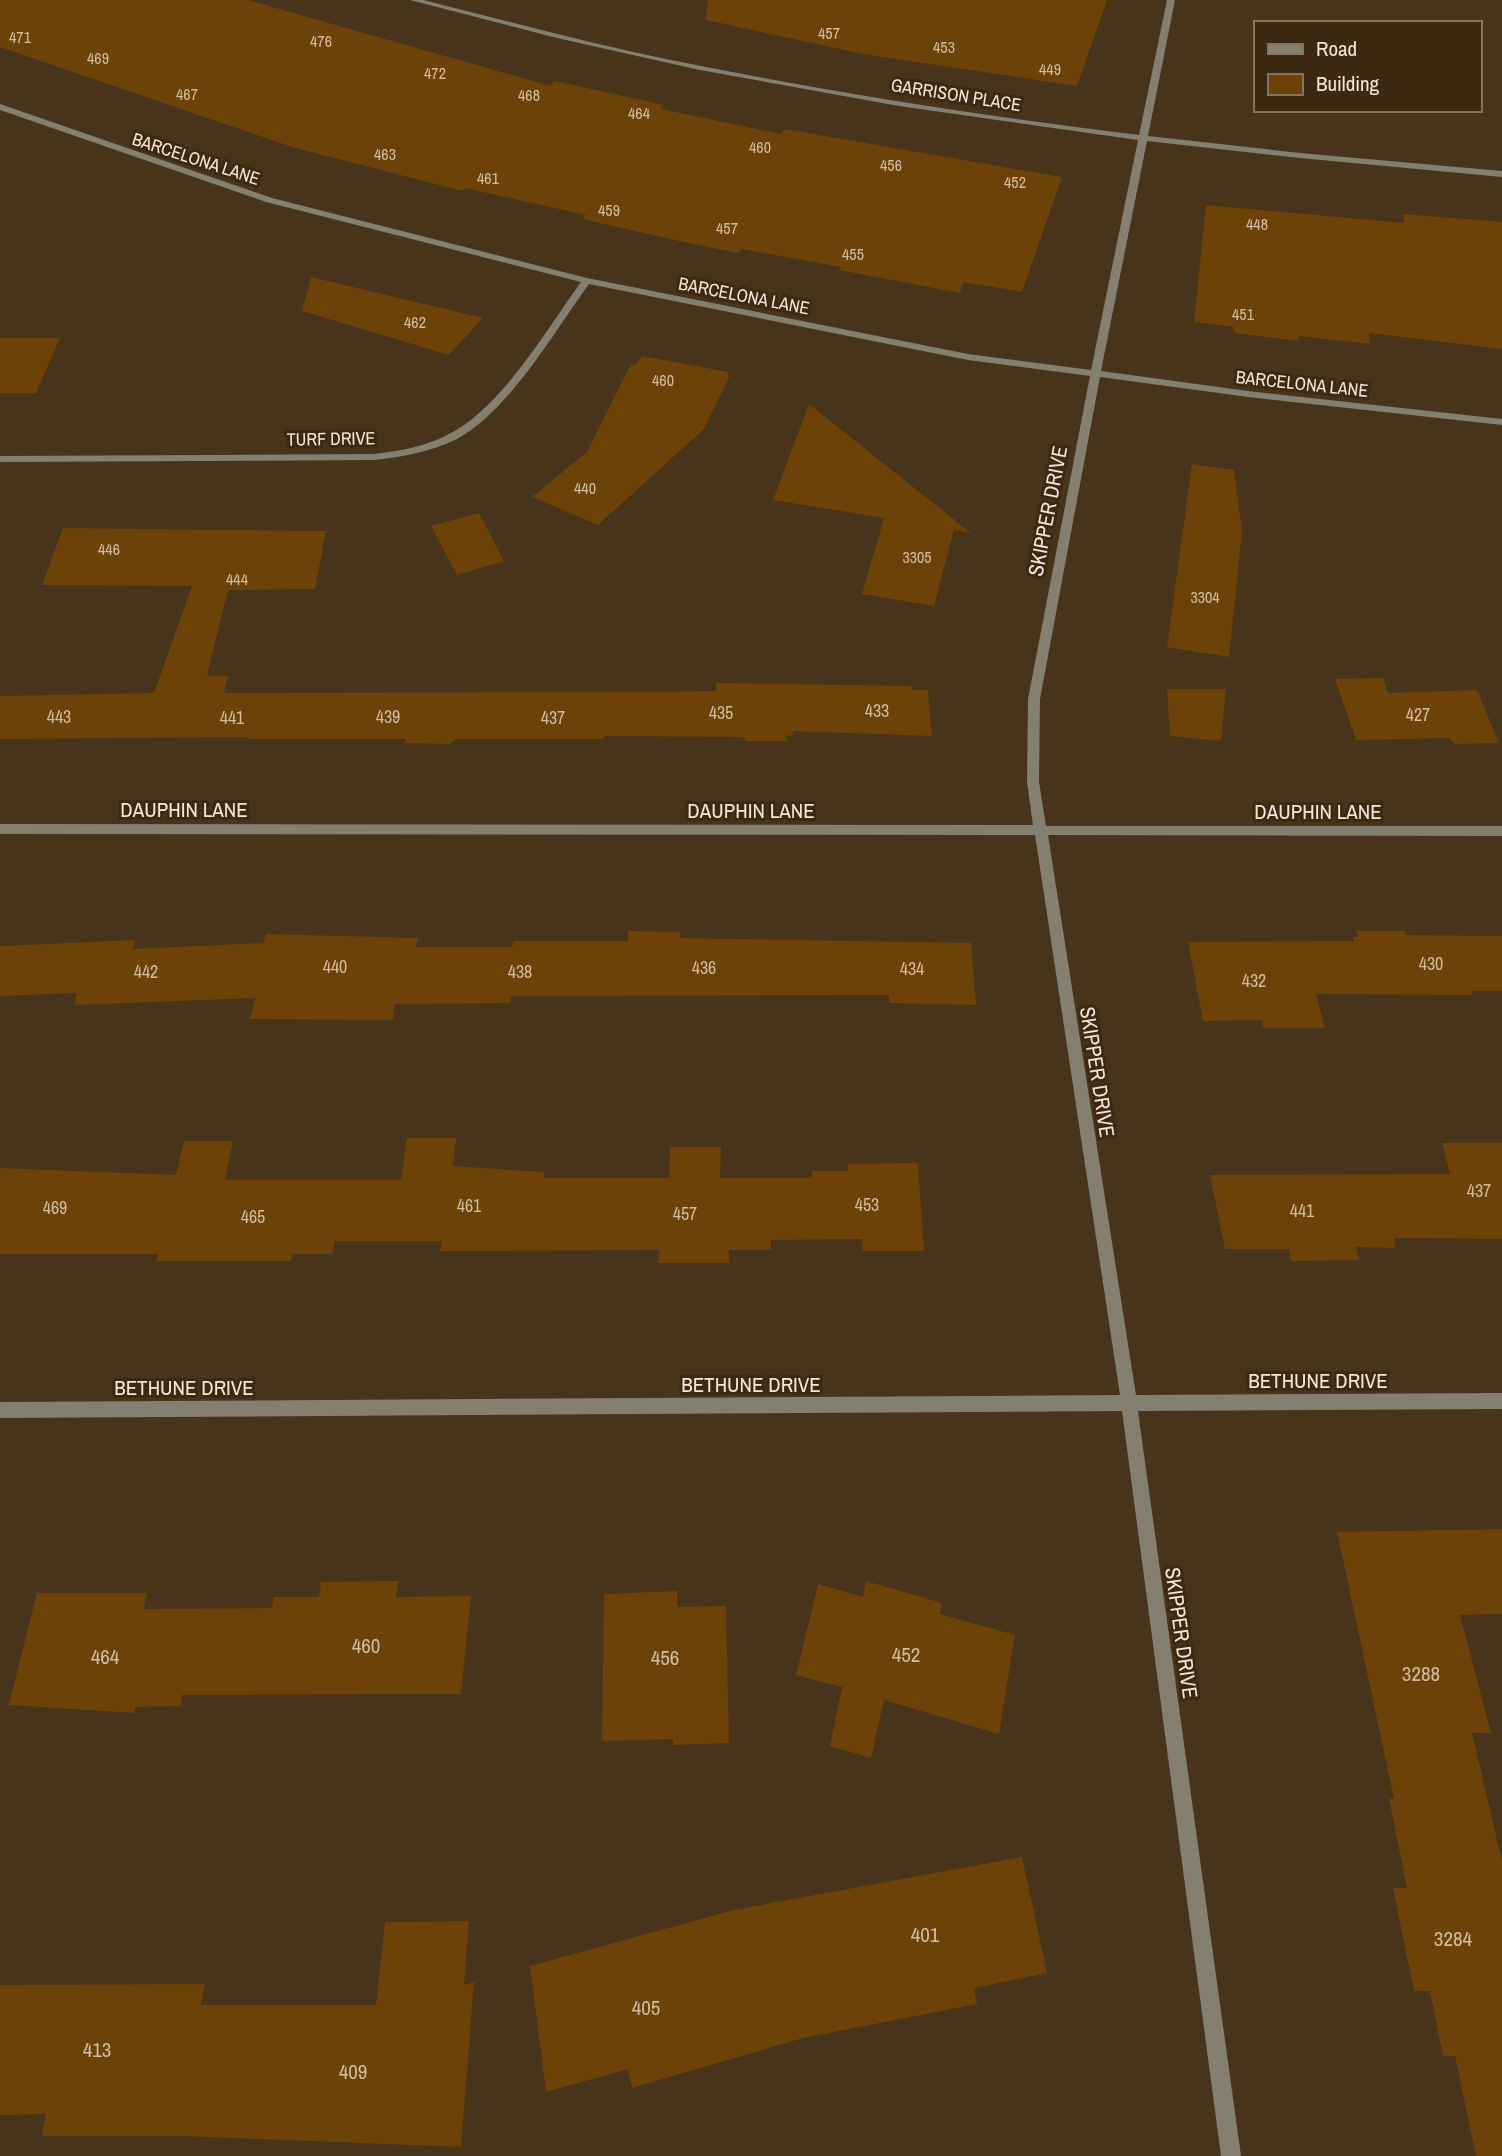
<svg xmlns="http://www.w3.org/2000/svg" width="1502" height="2156" viewBox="0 0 1502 2156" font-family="'Archivo Narrow',sans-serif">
	<rect width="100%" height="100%" fill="#48331b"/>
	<!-- building -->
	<g fill="#6c4208">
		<polygon points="0,0 248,0 550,86 555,81 664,105 661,109 781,134 785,129 1062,177 1022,292 963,282 960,293 839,270 841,267 742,249 738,253 679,241 582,219 586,215 465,188 462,191 292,147 0,47"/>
		<polygon points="708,0 1107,0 1077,86 863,54 706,20"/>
		<polygon points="1206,205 1404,223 1403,214 1502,222 1502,349 1369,333 1370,344 1299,336 1298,341 1234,333 1234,327 1194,322"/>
		<polygon points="311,277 483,318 449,355 302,311"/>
		<polygon points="0,338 60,338 36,393 0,393"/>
		<polygon points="642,356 728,372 727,375 730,375 704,429 598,525 532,497 587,452 631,364 636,365"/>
		<polygon points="809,404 971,533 954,530 934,606 862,594 884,518 773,500"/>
		<polygon points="1192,464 1234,470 1242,531 1229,657 1167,647"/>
		<polygon points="479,513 504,561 457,575 431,526"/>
		<polygon points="63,528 326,531 315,589 228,590 207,676 228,676 224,693 650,692 716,691 716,683 913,686 912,690 928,690 932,736 793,731 793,735 786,736 787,741 746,741 744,737 604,736 604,739 456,739 450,744 406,743 406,739 249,739 249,737 0,739 0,696 154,693 192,586 42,585"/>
		<polygon points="1383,678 1388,693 1477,690 1499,743 1455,744 1449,738 1356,740 1335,679"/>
		<polygon points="1167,689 1226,689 1221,741 1170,736"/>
		<polygon points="628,931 680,932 680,938 971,943 976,1005 889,1003 889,995 512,996 509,1003 395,1004 393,1020 250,1019 255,998 74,1005 77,993 0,996 0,946 135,940 133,949 263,943 266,934 418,938 416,947 512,947 513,941 628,941"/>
		<polygon points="1356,931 1405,931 1406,935 1502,936 1502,991 1472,991 1472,995 1316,994 1325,1028 1263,1028 1262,1020 1203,1021 1188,942 1354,941 1353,937 1358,937"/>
		<polygon points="407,1138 456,1138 453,1166 544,1172 544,1178 669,1178 670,1147 721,1147 720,1178 812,1178 812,1171 848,1171 848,1164 918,1163 924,1251 862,1251 862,1239 771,1240 771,1250 729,1250 729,1263 658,1263 659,1250 440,1251 442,1241 335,1241 332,1254 292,1254 291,1261 156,1261 158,1254 0,1254 0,1168 176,1175 184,1141 233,1141 225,1180 401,1180"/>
		<polygon points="1442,1143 1502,1143 1502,1239 1394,1238 1396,1248 1356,1247 1359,1260 1291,1261 1289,1249 1225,1249 1210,1175 1450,1174"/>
		<polygon points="1502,1529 1502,1614 1460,1615 1491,1733 1472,1733 1502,1861 1502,2156 1476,2156 1455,2056 1443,2056 1430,1991 1414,1991 1393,1888 1407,1888 1389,1799 1394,1799 1337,1532"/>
		<polygon points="398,1581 396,1597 471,1596 461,1694 182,1695 180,1706 135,1707 134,1713 9,1705 37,1593 147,1593 144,1609 272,1608 274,1597 319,1597 321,1582"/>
		<polygon points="866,1581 942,1603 940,1614 1015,1635 999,1734 884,1700 871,1758 830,1746 842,1687 796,1675 818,1584 863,1597"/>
		<polygon points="677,1591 677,1607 726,1606 729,1743 673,1745 673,1739 602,1741 604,1594"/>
		<polygon points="1022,1857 1047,1973 974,1988 977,2004 803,2038 632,2088 628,2069 546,2092 530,1966 734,1910"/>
		<polygon points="469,1921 464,1985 474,1982 461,2147 181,2136 42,2136 46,2114 0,2115 0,1985 205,1984 201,2005 376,2005 385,1922"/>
	</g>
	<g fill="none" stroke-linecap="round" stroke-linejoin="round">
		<!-- minor -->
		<path fill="#837f71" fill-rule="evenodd" d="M410 0H423C504 20 585 42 666 59 823 91 981 116 1139 135L1167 0H1175L1148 136 1300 153 1502 171V177L1300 158 1147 141 1101 371 1248 391 1502 419V425L1248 397 1100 377 1040 699 1039 782 1046 826H1502V836L1048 835 1136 1395 1502 1393V1409L1138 1411 1241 2156H1221L1122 1411 0 1418V1402L1120 1395 1035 835 0 834V824L1033 825 1027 782 1028 699 1090 376 968 360 589 284C554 332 509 411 457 439 431 452 402 457 374 460L0 462V456L374 454C399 451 424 447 447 435 501 409 546 330 581 282L266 202 0 110V104L272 198 587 278 968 354 1091 370 1138 140 899 106 700 70 557 38Z"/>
	</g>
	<g text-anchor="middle" stroke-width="6" stroke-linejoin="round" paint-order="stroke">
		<!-- far-number labels -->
		<g font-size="16" fill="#d1bca4">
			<text x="829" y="39">457</text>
			<text x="20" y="43">471</text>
			<text x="321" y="47">476</text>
			<text x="944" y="53">453</text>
			<text x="98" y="64">469</text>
			<text x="1050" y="75">449</text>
			<text x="435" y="79">472</text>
			<text x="187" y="100">467</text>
			<text x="529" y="101">468</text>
			<text x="639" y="119">464</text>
			<text x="760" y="153">460</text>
			<text x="385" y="160">463</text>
			<text x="891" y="171">456</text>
			<text x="488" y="184">461</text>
			<text x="1015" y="188">452</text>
			<text x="609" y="216">459</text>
			<text x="1257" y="230">448</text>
			<text x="727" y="234">457</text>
			<text x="853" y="260">455</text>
			<text x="1243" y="320">451</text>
			<text x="415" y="328">462</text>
			<text x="663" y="386">460</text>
			<text x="585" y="494">440</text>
			<text x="109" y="555">446</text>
			<text x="917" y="563">3305</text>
			<text x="237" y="585">444</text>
			<text x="1205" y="603">3304</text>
		</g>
		<!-- far-street labels -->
		<g font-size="18" fill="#f3e5d8" stroke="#3d2911">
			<text transform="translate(956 95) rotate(9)" y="6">GARRISON PLACE</text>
			<text transform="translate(196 159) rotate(18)" y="6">BARCELONA LANE</text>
			<text transform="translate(744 296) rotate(11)" y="6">BARCELONA LANE</text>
			<text transform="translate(1302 384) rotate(6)" y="6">BARCELONA LANE</text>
			<text transform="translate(331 439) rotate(-1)" y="6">TURF DRIVE</text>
		</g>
		<!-- number labels -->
		<g font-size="18" fill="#d1bca4">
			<text x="877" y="717">433</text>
			<text x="721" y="719">435</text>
			<text x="1418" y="721">427</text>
			<text x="59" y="723">443</text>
			<text x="388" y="723">439</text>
			<text x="232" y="724">441</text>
			<text x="553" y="724">437</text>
			<text x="1431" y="970">430</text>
			<text x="335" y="973">440</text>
			<text x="704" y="974">436</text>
			<text x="912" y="975">434</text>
			<text x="146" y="978">442</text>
			<text x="520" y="978">438</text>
			<text x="1254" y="987">432</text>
			<text x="1479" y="1197">437</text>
			<text x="867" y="1211">453</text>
			<text x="469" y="1212">461</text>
			<text x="55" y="1214">469</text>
			<text x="1302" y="1217">441</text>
			<text x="685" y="1220">457</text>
			<text x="253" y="1223">465</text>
		</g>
		<!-- street labels -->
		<g font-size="21" fill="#f3e5d8" stroke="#3d2911">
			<text transform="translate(1048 511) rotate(-79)" y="7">SKIPPER DRIVE</text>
			<text x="184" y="817">DAUPHIN LANE</text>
			<text x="751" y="818">DAUPHIN LANE</text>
			<text x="1318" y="819">DAUPHIN LANE</text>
			<text transform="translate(1097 1072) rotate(81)" y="7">SKIPPER DRIVE</text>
			<text x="1318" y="1388">BETHUNE DRIVE</text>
			<text x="751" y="1392">BETHUNE DRIVE</text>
			<text x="184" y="1395">BETHUNE DRIVE</text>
			<text transform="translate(1181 1633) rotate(82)" y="7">SKIPPER DRIVE</text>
		</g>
		<!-- near-number labels -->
		<g font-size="21" fill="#d1bca4">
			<text x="366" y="1653">460</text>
			<text x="906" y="1662">452</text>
			<text x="105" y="1664">464</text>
			<text x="665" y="1665">456</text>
			<text x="1421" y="1681">3288</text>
			<text x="925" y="1942">401</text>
			<text x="1453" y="1946">3284</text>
			<text x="646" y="2015">405</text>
			<text x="97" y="2057">413</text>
			<text x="353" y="2079">409</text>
		</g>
	</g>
	<!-- legend -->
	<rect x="1254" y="21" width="228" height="91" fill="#3d2911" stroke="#867461" stroke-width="2"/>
	<rect x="1268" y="44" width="35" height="10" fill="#837f71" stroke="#867461" stroke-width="2"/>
	<text x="1316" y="56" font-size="21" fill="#f3e5d8">Road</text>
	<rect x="1268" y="74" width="35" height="21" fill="#6c4208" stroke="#867461" stroke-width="2"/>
	<text x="1316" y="91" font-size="21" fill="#f3e5d8">Building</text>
</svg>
